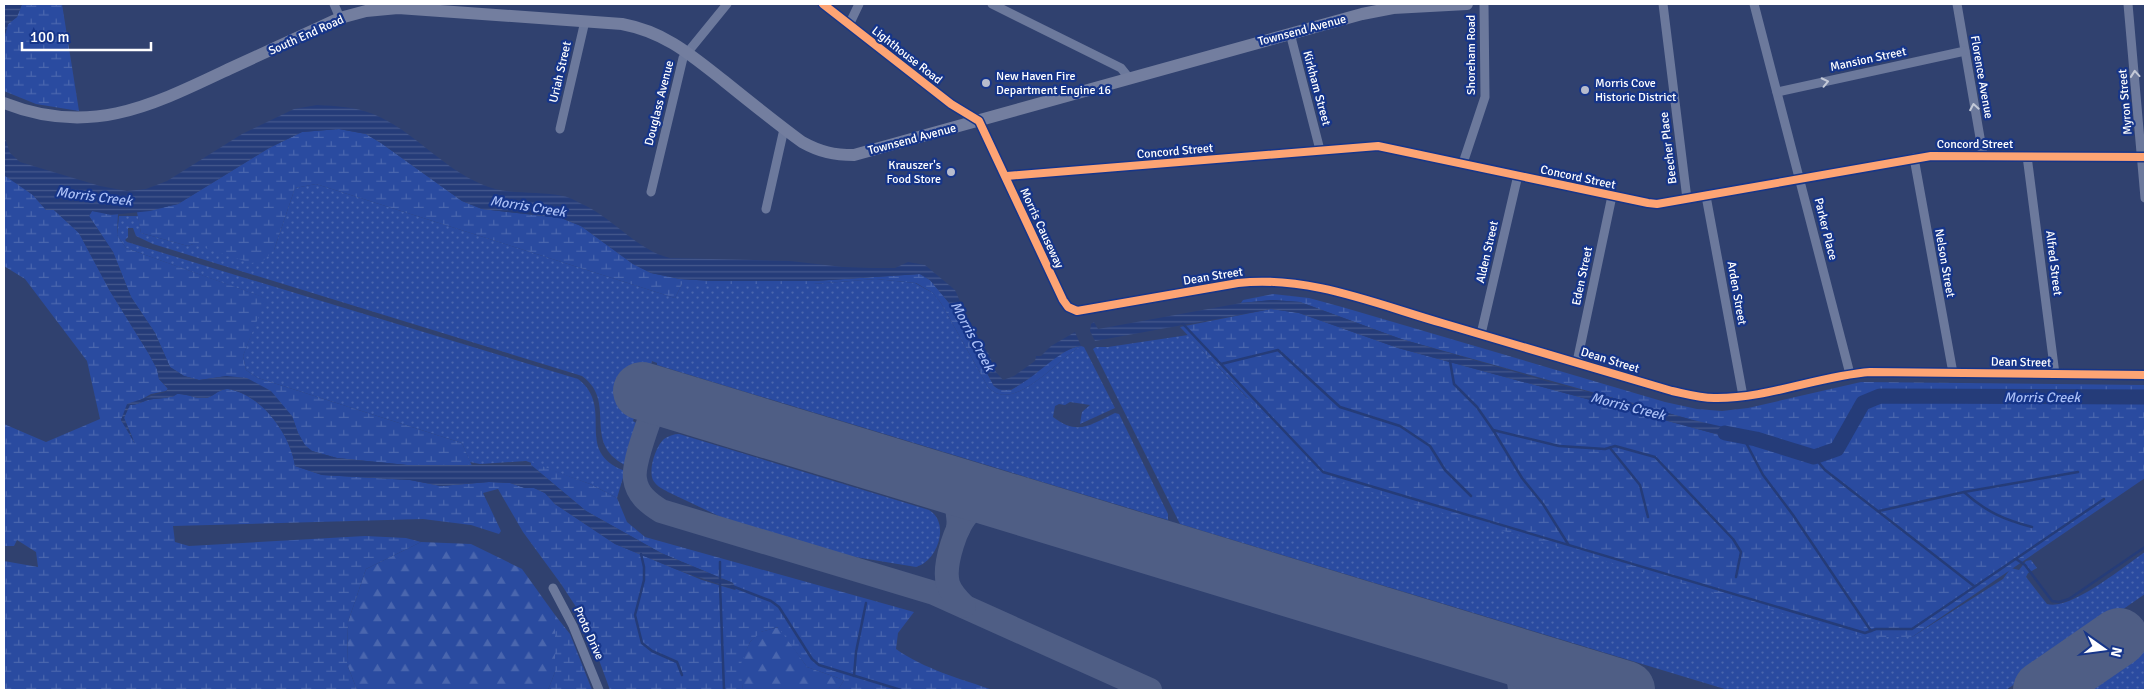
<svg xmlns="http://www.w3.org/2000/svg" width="2149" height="694" viewBox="0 0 2149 694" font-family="Signika,sans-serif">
	<defs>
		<pattern id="grass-dots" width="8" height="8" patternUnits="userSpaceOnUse" patternTransform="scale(1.25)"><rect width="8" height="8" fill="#2a4ba0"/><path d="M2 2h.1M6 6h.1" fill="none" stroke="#4a66ae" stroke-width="1.8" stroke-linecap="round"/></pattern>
		<pattern id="forest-firs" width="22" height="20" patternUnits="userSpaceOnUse" patternTransform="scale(1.25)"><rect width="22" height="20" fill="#2a4ba0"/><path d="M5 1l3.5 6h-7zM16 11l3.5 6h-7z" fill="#4a66ae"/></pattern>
		<pattern id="wetland-marsh" width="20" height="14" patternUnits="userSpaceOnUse" patternTransform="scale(1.25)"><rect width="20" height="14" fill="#2a4ba0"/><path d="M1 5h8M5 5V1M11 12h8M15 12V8" fill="none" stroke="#4a66ae"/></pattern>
		<pattern id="water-rules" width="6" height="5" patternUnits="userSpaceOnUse" patternTransform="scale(1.25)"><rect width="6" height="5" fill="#253c79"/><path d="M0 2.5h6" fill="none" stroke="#46598d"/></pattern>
	</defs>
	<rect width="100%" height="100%" fill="#30416f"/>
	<!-- grass -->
	<g fill="url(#grass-dots)">
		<path d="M316 184 675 298 682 284H813L876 279 915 283 933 293 941 303 988 387C1013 415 1058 359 1081 346L1084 347 1115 408 1080 424 1082 412 1090 405 1070 402 1065 405 1059 404 1055 406 1053 417C1078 436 1090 425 1115 413L1119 414 1168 514V520L657 365V363L652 361 633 421 638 424 625 465C581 442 618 402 582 376L153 244 136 236 133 228H128V237L125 240 127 242 578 379C616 408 572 451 625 471L617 498 590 484 526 461 480 464 470 462 462 443 258 378 246 370 243 356 265 298 126 248 117 235 119 216H138L141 233 188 246 193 244 274 250 295 188Z"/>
		<path d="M1188 335 1247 398 1888 637H1912L2003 579 2011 568 2019 570 2026 561 2031 560 2037 568 2028 573 2026 577 2047 604C2071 611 2124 566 2145 552V594L2006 690H1728L1180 524 1093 349 1096 347H1108Z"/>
		<path d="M679 434 929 510C951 523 937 562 916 567L843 555 725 519 668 492C663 489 656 486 653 480 648 469 656 446 664 439 668 436 674 434 679 434Z"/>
		<polygon points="2145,641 2145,690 2074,690 2142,643"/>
	</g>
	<!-- forest -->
	<g fill="url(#forest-firs)">
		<polygon points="421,542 471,544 522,569 555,615 555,672 548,690 357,690 347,664 348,622 366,569"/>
		<polygon points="779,627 807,667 844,680 838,690 743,690 739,666 750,642 760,632"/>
	</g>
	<!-- wetland -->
	<g fill="url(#wetland-marsh)">
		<polygon points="22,4 62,4 79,111 36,104 4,91 4,38 8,24 17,17"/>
		<path d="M339 129 366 134 381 143 462 201 482 209 561 218 581 226 633 264 651 273 680 279 713 281H814L920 274 930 280 950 304 994 386 1011 390C1032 379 1057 349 1081 346 1058 359 1013 415 988 387L941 303 933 293 916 283 876 279 813 284H682L675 298 316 184 295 188 274 250 262 262 251 263 193 244 188 246 141 233 137 212 178 204 269 148 302 132Z"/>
		<path d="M4 174 33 195 46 210H54L79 233 110 291 149 354 157 369 159 379 168 389 166 391 151 394 137 402 130 403 121 420 133 439 124 418 129 405C137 405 141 402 148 400 155 398 163 399 170 397 173 397 175 395 177 394 186 393 195 399 204 398 213 398 219 388 228 389 261 394 291 435 295 466L322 475 410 480 441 486 489 482 510 483 525 488H534L545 493 555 504 615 544 702 580 735 590 733 583 661 553 586 511 531 465V462L590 484 617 498 627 522 645 537 914 612 898 633 896 649C924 669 961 679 993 690H838L844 680 807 667 778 627 761 632 750 642 740 666 743 690H610L584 619 561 584 523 532 498 489 483 493 501 531 499 534 471 525 423 519 173 526 175 542 189 546 365 536 406 538 421 542 366 569 348 622 347 664 357 690H4V561L38 567 36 552 17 540 14 546H4V424L46 442 100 419 87 361 25 279 4 266Z"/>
		<polygon points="92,211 118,214 117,235 126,248 266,298 243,356 246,370 258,378 462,443 472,466 407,465 337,458 312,451 305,446 298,433 292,416 227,376 199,380 184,376 170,367 155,333 131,297 113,252 89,216"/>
		<polygon points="1273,294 1309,298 1342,307 1665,402 1697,409 1722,411 1748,408 1861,382 2145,385 2145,478 1912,637 1864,637 1324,478 1180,327 1271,309 1299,313 1398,348 1738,440 1689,419 1401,339 1300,302 1273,300 1241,303 1243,300"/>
		<polygon points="555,615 570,634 592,690 548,690 555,672"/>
	</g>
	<!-- water -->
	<g fill="url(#water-rules)">
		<polygon points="4,4 22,4 17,17 8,24 4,38"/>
		<path d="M317 105C336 106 356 107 373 114 413 130 441 167 481 184 506 196 537 190 563 196 570 197 577 202 584 205 614 219 637 250 670 258L790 261 843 267 871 268H895L908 262 925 265 955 290 971 326 989 354 996 372 1003 380 1014 376 1035 361 1036 356H1041L1051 346 1075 332 1081 346C1055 347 1014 406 994 386L950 304 930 280 920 274 814 281H713L680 279 651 273 633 264 581 226 561 218 482 209 462 201 381 143 366 134 339 129 302 132 269 148 178 204 150 211 111 215 92 211 89 216 113 252 131 297 155 333 170 367 184 376 199 380 227 376 247 378 271 391 292 416 298 433 305 445 312 451 337 458 407 465H531L586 511 661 553 733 583 736 590 675 569 615 544 555 504 545 493 534 488H525L510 483 489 482 441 486 410 480 322 475 295 466C291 435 261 393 228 389 219 388 213 398 204 398 195 399 186 393 177 394 175 395 173 397 170 397 163 399 155 398 148 400 141 402 137 405 130 405L124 418 135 444 121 420 127 404C140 400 152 395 166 392L168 388 159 379 157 369 149 354 110 291 79 233 54 210H46L33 195 5 176 4 135 10 153 20 162 100 186 127 191 146 189 167 181 242 134 294 109Z"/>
		<polygon points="1273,300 1300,302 1401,339 1556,384 1630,402 1689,419 1741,431 1743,437 1738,440 1398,348 1299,313 1271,309 1095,341 1090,331 1091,324 1094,322 1098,329 1241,303"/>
	</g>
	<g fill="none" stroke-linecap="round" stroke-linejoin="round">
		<!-- stream -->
		<g stroke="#253c79" stroke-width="2.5">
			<polyline points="1183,324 1323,472 1865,633 1876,629 1912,629 2104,499"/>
			<polyline points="1450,361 1454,384 1477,407 1493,430 1522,478 1543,504 1568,544"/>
			<polyline points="1221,364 1278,350 1340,407 1400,426 1430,446 1445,470 1471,496"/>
			<polyline points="1493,430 1559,446 1605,449 1615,446 1655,457 1733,539 1741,552 1736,577"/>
			<polyline points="1743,437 1763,475 1793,515 1871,631"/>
			<polyline points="1610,448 1640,485 1648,517"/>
			<polyline points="1814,457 1825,470 1974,586"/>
			<path d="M1964 492C1986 512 2005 520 2032 527"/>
			<polyline points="1879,511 1964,492 2078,472"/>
			<polyline points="641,554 644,567 644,580 635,615 642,643 652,651 677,662 682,675"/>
			<polyline points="2016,559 2025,565 2052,601 2059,602 2069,599 2145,547"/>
			<polyline points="720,579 720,562"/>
			<polyline points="720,584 724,690"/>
			<polyline points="732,586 771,601 779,607 812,659 819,665 901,690"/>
			<polyline points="854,676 856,652 866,603"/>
		</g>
		<!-- river -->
		<polyline stroke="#253c79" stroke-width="15" points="1725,433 1756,439 1814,457 1837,449 1863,403 1880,396 2145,397"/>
		<!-- taxiway -->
		<g stroke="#4f5e85" stroke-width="24">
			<path d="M658 396C652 414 632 462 635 479 637 494 648 503 661 511L934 593 1150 690"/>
			<path d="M935 480C952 494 961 507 958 529"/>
			<path d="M964 606C958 600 951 593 948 584 943 566 956 522 971 511 979 505 990 503 1000 500"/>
			<path d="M1495 650C1510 662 1519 671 1520 690"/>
			<polyline points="1528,690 1542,678 1567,672"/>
		</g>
		<!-- runway -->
		<g stroke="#4f5e85" stroke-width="58">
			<polyline points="642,391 1626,690"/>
			<polyline points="2042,690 2119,637"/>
		</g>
		<!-- minor -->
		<g stroke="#6c799c" stroke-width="9">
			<polyline points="334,4 340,18"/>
			<path d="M823 4 951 104 979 121 1063 300 1068 307 1077 311 1238 283C1308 275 1376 304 1442 323 1519 346 1596 368 1672 391 1686 394 1700 398 1714 398 1767 399 1818 376 1870 372L2145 375"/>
			<polyline points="992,4 1121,68 1129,78"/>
			<polyline points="1663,4 1687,199"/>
			<polyline points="1754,4 1850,374"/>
			<polyline points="1957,4 1983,155"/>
			<polyline points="2128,4 2145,198"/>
			<polyline points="849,25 859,4"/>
			<polyline points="1290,33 1320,150"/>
			<polyline points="1777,92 1965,51"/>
			<polyline points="560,129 585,21"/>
			<polyline points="2027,156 2055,374"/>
			<polyline points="1914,158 1953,373"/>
			<polyline points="1463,163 1485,97 1484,4"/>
			<polyline points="1007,176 1378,146 1648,203 1657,204 1931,156 2145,157"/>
			<polyline points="651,192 683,58 727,4"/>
			<polyline points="1706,196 1743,396"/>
			<polyline points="766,209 784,129"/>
			<polyline points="1481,334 1518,175"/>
			<polyline points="1577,362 1612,196"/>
			<polyline points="553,588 573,626 599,690"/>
		</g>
		<!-- secondary -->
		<path stroke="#737e9f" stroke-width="12" d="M4 103C90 137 151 106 229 69 266 52 303 35 340 18L366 11 398 8 622 24C665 32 691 55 724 81 750 102 776 123 802 142 820 152 834 155 854 155L1362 14 1393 8 1467 4"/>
		<!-- cycleway casing -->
		<g stroke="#163589" stroke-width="11">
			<g id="cycleway">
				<path d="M823 4 951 104 979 121 1063 300 1068 307 1077 311 1238 283C1308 275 1376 304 1442 323 1519 346 1596 368 1672 391 1686 394 1700 398 1714 398 1767 399 1818 376 1870 372L2145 375"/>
				<polyline points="1007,176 1378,146 1648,203 1657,204 1931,156 2145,157"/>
			</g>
		</g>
		<!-- cycleway -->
		<use href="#cycleway" stroke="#fda474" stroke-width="8"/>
	</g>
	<!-- one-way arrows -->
	<defs><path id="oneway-chevron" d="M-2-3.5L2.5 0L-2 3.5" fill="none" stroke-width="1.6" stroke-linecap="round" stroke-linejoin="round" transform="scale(1.25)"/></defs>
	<g stroke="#c4c9d7">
		<use href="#oneway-chevron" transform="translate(2135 74) rotate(-95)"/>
		<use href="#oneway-chevron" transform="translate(1825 82) rotate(-12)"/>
		<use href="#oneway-chevron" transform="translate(1974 107) rotate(-100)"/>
	</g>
	<!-- markers -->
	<g fill="#b7bccd" stroke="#163589" stroke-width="2">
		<circle cx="986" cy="83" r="5"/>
		<circle cx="1585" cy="90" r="5"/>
		<circle cx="951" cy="172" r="5"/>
	</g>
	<g text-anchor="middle" stroke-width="4.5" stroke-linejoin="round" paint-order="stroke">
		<!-- street labels -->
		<g font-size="12" fill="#fff" stroke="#163589">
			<text transform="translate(1302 30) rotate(-15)" y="4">Townsend Avenue</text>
			<text transform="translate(306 35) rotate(-24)" y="4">South End Road</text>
			<text transform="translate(907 55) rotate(38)" y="4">Lighthouse Road</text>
			<text transform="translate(1471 55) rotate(-90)" y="4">Shoreham Road</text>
			<text transform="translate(1868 59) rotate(-12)" y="4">Mansion Street</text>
			<text transform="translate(560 72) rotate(-77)" y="4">Uriah Street</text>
			<text transform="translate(1982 77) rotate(80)" y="4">Florence Avenue</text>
			<text transform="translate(1317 88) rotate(75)" y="4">Kirkham Street</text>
			<text transform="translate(2125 102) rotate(-95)" y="4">Myron Street</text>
			<text transform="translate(659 103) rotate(-76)" y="4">Douglass Avenue</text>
			<text transform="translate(912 139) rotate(-15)" y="4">Townsend Avenue</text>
			<text x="1975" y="148">Concord Street</text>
			<text transform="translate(1668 148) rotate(-97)" y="4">Beecher Place</text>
			<text transform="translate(1175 151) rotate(-5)" y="4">Concord Street</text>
			<text transform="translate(1578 177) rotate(12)" y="4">Concord Street</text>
			<text transform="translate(1042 228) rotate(65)" y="4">Morris Causeway</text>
			<text transform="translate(1826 229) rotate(76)" y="4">Parker Place</text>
			<text transform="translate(1487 252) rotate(-77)" y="4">Alden Street</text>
			<text transform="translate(1945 263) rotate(80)" y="4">Nelson Street</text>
			<text transform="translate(2054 263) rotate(83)" y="4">Alfred Street</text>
			<text transform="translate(1213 276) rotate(-9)" y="4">Dean Street</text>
			<text transform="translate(1582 276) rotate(-78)" y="4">Eden Street</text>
			<text transform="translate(1737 293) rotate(80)" y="4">Arden Street</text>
			<text transform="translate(1610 360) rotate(17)" y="4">Dean Street</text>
			<text transform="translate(2021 362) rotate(1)" y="4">Dean Street</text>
			<text transform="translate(589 633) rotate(66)" y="4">Proto Drive</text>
		</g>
		<!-- poi labels -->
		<g font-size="12" fill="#fff" stroke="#163589" text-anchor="start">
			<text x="996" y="80">New Haven Fire<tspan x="996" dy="14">Department Engine 16</tspan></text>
			<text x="1595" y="87">Morris Cove<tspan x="1595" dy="14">Historic District</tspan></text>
			<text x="941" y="169" text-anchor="end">Krauszer's<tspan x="941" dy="14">Food Store</tspan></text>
		</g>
		<!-- water labels -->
		<g font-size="14" font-style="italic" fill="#aabff6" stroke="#163589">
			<text transform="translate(94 196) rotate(7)" y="5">Morris Creek</text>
			<text transform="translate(528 206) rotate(9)" y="5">Morris Creek</text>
			<text transform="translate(973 336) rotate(62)" y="5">Morris Creek</text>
			<text x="2042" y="402">Morris Creek</text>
			<text transform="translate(1628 406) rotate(14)" y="5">Morris Creek</text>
		</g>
	</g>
	<!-- border -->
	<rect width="2149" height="694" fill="none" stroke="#ffffff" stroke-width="10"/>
	<!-- north arrow -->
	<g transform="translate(2104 649) rotate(104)" stroke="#163589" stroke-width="4" paint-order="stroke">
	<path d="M0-4L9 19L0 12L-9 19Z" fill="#ffffff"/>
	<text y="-8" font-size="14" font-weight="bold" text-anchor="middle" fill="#ffffff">N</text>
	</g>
	<!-- scale -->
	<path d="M22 42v8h129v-8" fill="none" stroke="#ffffff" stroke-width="2.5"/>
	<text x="30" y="42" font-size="15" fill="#ffffff" stroke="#163589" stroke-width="4" paint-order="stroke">100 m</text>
</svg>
